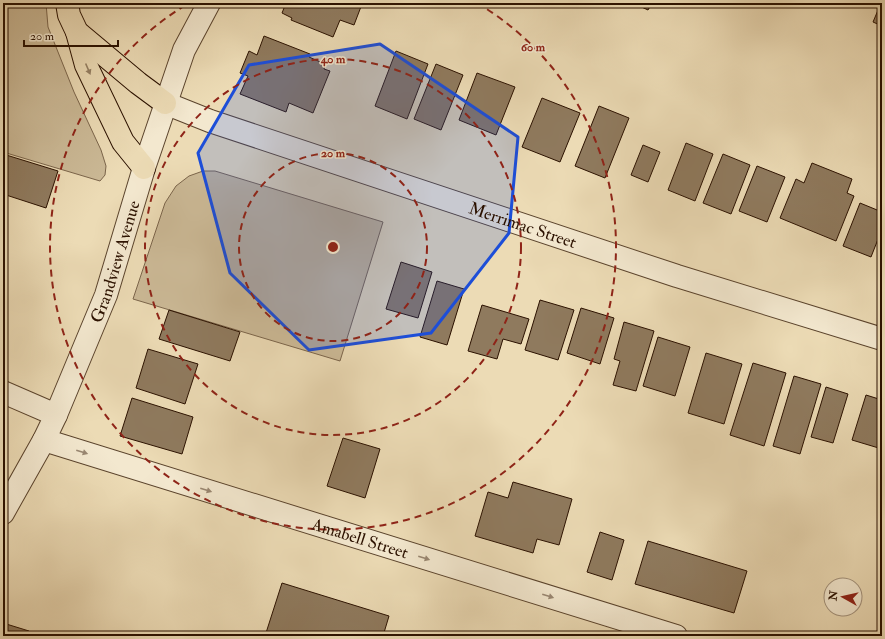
<svg xmlns="http://www.w3.org/2000/svg" width="885" height="639" viewBox="0 0 885 639" font-family="'IM FELL Double Pica',serif">
	<rect width="100%" height="100%" fill="#ecdbb5"/>
	<filter id="stains"><feTurbulence type="fractalNoise" baseFrequency=".005" numOctaves="4"/><feColorMatrix values="0 0 0 0 .2 0 0 0 0 .09 0 0 0 0 .02 0 0 0 .5 -.17"/></filter>
	<radialGradient id="worn" r=".72"><stop offset=".6" stop-color="#630" stop-opacity="0"/><stop offset="1" stop-color="#630" stop-opacity=".3"/></radialGradient>
	<!-- green -->
	<g fill="#cbb996" stroke="#7b654b">
		<polygon points="3,3 46,3 48,27 74,92 101,150 106,166 105,175 100,181 3,152"/>
		<polygon points="203,171 215,171 383,222 340,361 133,299 165,203 176,186 189,176"/>
	</g>
	<!-- building -->
	<g fill="#8f7a5e" stroke="#2b1100">
		<polygon points="286,3 359,3 362,4 354,25 340,20 333,37 291,20 292,18 282,13"/>
		<polygon points="633,3 652,3 648,10"/>
		<polygon points="881,3 882,3 882,26 873,22"/>
		<polygon points="264,36 310,54 309,57 325,64 324,69 330,71 313,113 289,103 286,112 240,94 248,76 240,73 249,51 257,55"/>
		<polygon points="396,51 428,64 407,119 375,106"/>
		<polygon points="436,64 463,75 441,130 414,119"/>
		<polygon points="477,73 515,87 496,135 459,120"/>
		<polygon points="542,98 580,113 560,162 522,147"/>
		<polygon points="599,106 629,118 605,178 575,166"/>
		<polygon points="686,143 713,154 695,201 668,190"/>
		<polygon points="643,145 660,152 648,182 631,175"/>
		<polygon points="3,154 58,171 46,208 3,194"/>
		<polygon points="723,154 750,165 731,214 703,203"/>
		<polygon points="812,163 852,179 847,193 854,196 836,241 780,218 796,179 804,183"/>
		<polygon points="757,166 785,177 767,222 739,211"/>
		<polygon points="860,203 882,212 882,229 871,257 843,246"/>
		<polygon points="401,262 432,272 418,318 386,309"/>
		<polygon points="437,281 464,289 447,345 420,337"/>
		<polygon points="540,300 574,310 558,360 525,350"/>
		<polygon points="482,305 529,319 521,344 503,339 497,359 468,351"/>
		<polygon points="581,308 614,318 600,364 567,353"/>
		<polygon points="169,310 240,332 230,361 159,339"/>
		<polygon points="624,322 654,331 636,391 613,385 620,361 614,359"/>
		<polygon points="658,337 690,347 675,396 643,386"/>
		<polygon points="148,349 198,364 185,404 136,388"/>
		<polygon points="706,353 742,364 724,424 688,413"/>
		<polygon points="753,363 786,373 764,446 730,435"/>
		<polygon points="794,376 821,384 800,454 773,446"/>
		<polygon points="826,387 848,394 833,443 811,437"/>
		<polygon points="866,395 882,400 882,449 852,440"/>
		<polygon points="132,398 193,417 182,454 120,436"/>
		<polygon points="343,438 380,449 365,498 327,486"/>
		<polygon points="513,482 572,499 559,545 537,539 533,553 475,536 488,492 508,498"/>
		<polygon points="600,532 624,540 612,580 587,572"/>
		<polygon points="648,541 747,571 734,613 635,584"/>
		<polygon points="282,583 389,616 383,636 265,636"/>
		<polygon points="3,623 29,631 27,636 3,636"/>
	</g>
	<g fill="none" stroke-linecap="round" stroke-linejoin="round">
		<!-- minor casing -->
		<g stroke="#5b442d" stroke-width="24">
			<g id="minor">
				<path id="s1" d="M165 103 210 121 677 276 882 339"/>
				<polyline points="3,392 56,415"/>
				<path id="s2" d="M44 440 676 636"/>
				<path id="s3" d="M3 513 44 440 56 415 106 295 144 168 184 50 209 3"/>
			</g>
		</g>
		<!-- major casing -->
		<g stroke="#2b1100" stroke-width="24">
			<g id="major">
				<polyline points="67,3 69,15 77,32 138,83 165,103"/>
				<polyline points="77,32 86,65 123,142 144,168"/>
			</g>
		</g>
		<!-- minor -->
		<use href="#minor" stroke="#f3e8cf" stroke-width="22"/>
		<!-- major -->
		<use href="#major" stroke="#ecdbb5" stroke-width="22"/>
	</g>
	<!-- one-way arrows -->
	<defs><path id="oneway-solid" d="M-6-.8H1V-3.2L6.5 0L1 3.2V.8H-6Z"/></defs>
	<use fill="#958064" href="#oneway-solid" transform="translate(88 69) rotate(67)"/>
	<g fill="#998772">
		<use href="#oneway-solid" transform="translate(82 452) rotate(17)"/>
		<use href="#oneway-solid" transform="translate(206 490) rotate(17)"/>
		<use href="#oneway-solid" transform="translate(424 558) rotate(17)"/>
		<use href="#oneway-solid" transform="translate(548 596) rotate(17)"/>
	</g>
	<!-- marked area -->
	<path fill="#1d4ed8" fill-opacity="0.2" stroke="#1d4ed8" stroke-width="3" stroke-linejoin="round" d="M380 44 518 137 509 233 431 333 309 350 230 273 198 153 249 65Z"/>
	<!-- distance rings -->
	<g fill="none" stroke="#8f2418" stroke-width="2" stroke-dasharray="7 5">
		<circle cx="333" cy="247" r="94"/>
		<circle cx="333" cy="247" r="188"/>
		<path d="M477 3A283 283 0 1 1 189 3"/>
	</g>
	<g text-anchor="middle" stroke-width="3" stroke-linejoin="round" paint-order="stroke">
		<!-- street labels -->
		<g font-size="17" fill="#2b1100" stroke="#f3e8cf">
			<text dy="6" stroke="none"><textPath href="#s1" startOffset="378">Merrimac Street</textPath></text>
			<text dy="6" stroke="none"><textPath href="#s3" startOffset="276">Grandview Avenue</textPath></text>
			<text dy="6" stroke="none"><textPath href="#s2" startOffset="331">Amabell Street</textPath></text>
		</g>
	</g>
	<circle cx="333" cy="247" r="6" fill="#8f2418" stroke="#f3e8cf" stroke-width="2"/>
	<g font-size="12" text-anchor="middle" font-weight="bold" fill="#8f2418" stroke="#f3e8cf" stroke-width="3" stroke-linejoin="round" paint-order="stroke">
		<text x="533" y="51">60 m</text>
		<text x="333" y="63">40 m</text>
		<text x="333" y="157">20 m</text>
	</g>
	<!-- margin -->
	<rect width="885" height="639" fill="none" stroke="#ecdbb5" stroke-width="16"/>
	<rect x="4" y="4" width="877" height="631" fill="none" stroke="#2b1100" stroke-width="2"/>
	<rect x="8" y="8" width="869" height="623" fill="none" stroke="#2b1100"/>
	<!-- north arrow -->
	<g transform="translate(843 597) rotate(278)"><circle r="19" fill="#f3e8cf" stroke="#a3927c"/>
	<path d="M0-3L7 15L0 10L-7 15Z" fill="#8f2418"/>
	<text y="-6" font-size="11" font-weight="bold" text-anchor="middle" fill="#2b1100">N</text>
	</g>
	<!-- scale -->
	<path d="M24 40v6h94v-6" fill="none" stroke="#2b1100" stroke-width="2"/>
	<text x="30" y="40" font-size="12" fill="#2b1100" stroke="#f3e8cf" stroke-width="3" paint-order="stroke">20 m</text>
	<rect width="100%" height="100%" filter="url(#stains)"/>
	<rect width="100%" height="100%" fill="url(#worn)"/>
</svg>
